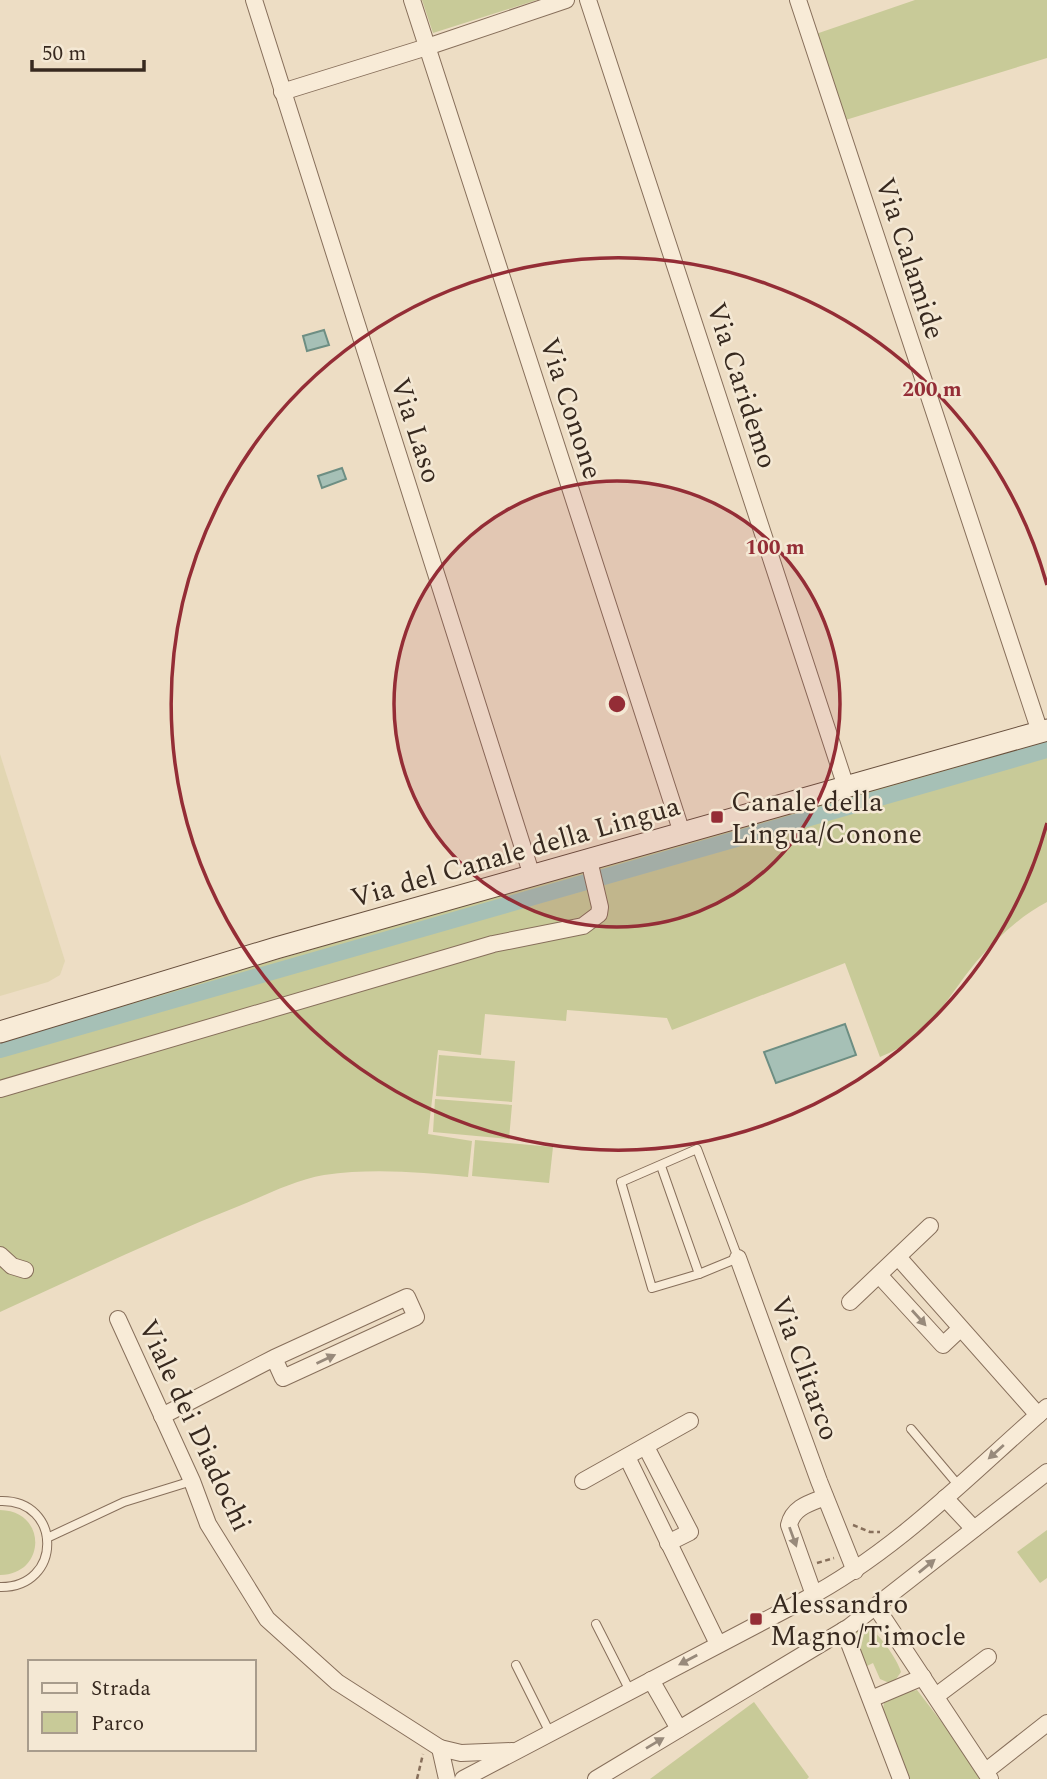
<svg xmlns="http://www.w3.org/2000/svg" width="1047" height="1779" viewBox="0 0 1047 1779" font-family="Spectral,serif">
	<rect width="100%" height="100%" fill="#edddc4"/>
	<!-- farmland -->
	<polygon fill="#e2d6b2" points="0,754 65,961 60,975 48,982 0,996"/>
	<!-- green -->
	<g fill="#c8ca98">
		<polygon points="422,0 537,0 433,33"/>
		<polygon points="915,0 1047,0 1047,58 839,122 810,36"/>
		<path d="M1047 736V902C1020 916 996 939 976 962 944 1001 930 1037 880 1057L845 963 672 1030 667 1018 567 1010 566 1021 485 1014 481 1055 438 1050 428 1134 472 1141 468 1177C420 1172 372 1168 324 1175 295 1180 266 1195 239 1206 158 1238 79 1276 0 1312V1040Z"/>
		<polygon points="439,1055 515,1061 512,1102 436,1096"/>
		<polygon points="435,1099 512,1105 509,1139 433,1132"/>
		<polygon points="475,1140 553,1147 549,1183 472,1176"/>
		<path d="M0 1510C48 1511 46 1575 0 1575Z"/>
		<polygon points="1047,1530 1047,1578 1040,1583 1017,1552"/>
		<path d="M865 1626C876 1628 898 1660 901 1672L894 1682H887L880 1679 873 1663 865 1667 853 1637 854 1631Z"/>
		<polygon points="917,1690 967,1755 982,1779 910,1779 883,1709 884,1703 907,1692"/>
		<polygon points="754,1702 809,1777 807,1779 650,1779"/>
	</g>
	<!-- water -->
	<g fill="#a6c0b6" stroke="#6d8e83" stroke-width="2">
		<polygon points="324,330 329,345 307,351 303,336"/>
		<polygon points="342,468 346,479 322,488 318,476"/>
		<polygon points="845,1024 856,1055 776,1083 764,1052"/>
	</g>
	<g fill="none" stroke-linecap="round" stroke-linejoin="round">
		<!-- canal -->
		<polyline stroke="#a6c0b6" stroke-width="16" points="0,1050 1047,750"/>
		<!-- lane casing -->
		<g stroke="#876f5b" stroke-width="10">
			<g id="lane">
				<polygon points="697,1149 738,1258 699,1274 652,1288 621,1182"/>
				<polyline points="661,1166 699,1274"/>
				<polyline points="911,1429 959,1486"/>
				<path d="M0 1501C63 1499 63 1588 0 1587"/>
				<polyline points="47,1538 124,1502 192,1481"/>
				<polyline points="596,1624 630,1691"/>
				<polyline points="516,1665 550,1733"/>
			</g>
		</g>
		<!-- street casing -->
		<g stroke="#876f5b" stroke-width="18">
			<g id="street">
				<polyline points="254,0 532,876"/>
				<polyline points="412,0 682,833"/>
				<polyline points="588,0 846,787"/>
				<polyline points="798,0 1040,732"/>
				<polyline points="282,92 427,47 566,0"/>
				<polyline points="0,1089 493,944 583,926 599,914 600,907 589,860"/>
				<polyline points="0,1255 12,1266 25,1270"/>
				<polyline points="898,1257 1038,1415"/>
				<polyline points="738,1258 819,1481 855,1571"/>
				<polyline points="879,1275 943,1345 960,1329"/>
				<polyline points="850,1302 930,1226"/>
				<polyline points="118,1319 192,1481 208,1524 267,1619 337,1682 440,1748"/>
				<polyline points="162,1416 274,1358 407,1297 416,1317 283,1378 274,1358"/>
				<polyline points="646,1447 690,1532 668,1543"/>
				<polyline points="627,1457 718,1644"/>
				<polyline points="583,1481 690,1421"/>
				<polyline points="945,1498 974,1529"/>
				<path d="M814 1595 789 1525C793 1507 810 1503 825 1497"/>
				<polyline points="876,1607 990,1779"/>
				<polyline points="844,1630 901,1779"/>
				<polyline points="651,1680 679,1729"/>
				<polyline points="936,1696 988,1657"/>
				<polyline points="871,1699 923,1677"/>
				<polyline points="986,1771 1047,1723"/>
				<polyline points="447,1779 440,1748 461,1753 512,1751"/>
				<path d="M463 1779 804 1600C897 1551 969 1475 1047 1407"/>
				<polyline points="596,1779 849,1627 1047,1472"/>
			</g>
		</g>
		<!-- secondary casing -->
		<g stroke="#68503e" stroke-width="23">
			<polyline id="secondary" points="0,1032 276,948 1047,730"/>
		</g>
		<!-- path -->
		<g stroke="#876f5b" stroke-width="2.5" stroke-dasharray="5 3.5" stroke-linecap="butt">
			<polyline points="853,1525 870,1532 880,1532"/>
			<polyline points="817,1563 834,1558"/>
			<polyline points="417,1779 423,1754"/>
		</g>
		<!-- lane -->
		<use href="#lane" stroke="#f8ebd7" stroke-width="8"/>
		<!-- street -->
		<use href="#street" stroke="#f8ebd7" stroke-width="16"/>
		<!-- secondary -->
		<use href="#secondary" stroke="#f8ebd7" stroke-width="21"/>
	</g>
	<!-- one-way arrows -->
	<defs><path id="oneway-solid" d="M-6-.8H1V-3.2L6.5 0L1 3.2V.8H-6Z" transform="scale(1.75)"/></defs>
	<g fill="#988a7b">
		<use href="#oneway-solid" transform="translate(919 1318) rotate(48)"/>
		<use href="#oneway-solid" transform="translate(326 1359) rotate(-25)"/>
		<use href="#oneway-solid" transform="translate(996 1452) rotate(138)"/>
		<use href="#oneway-solid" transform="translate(793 1537) rotate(70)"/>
		<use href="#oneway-solid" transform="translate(927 1566) rotate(-39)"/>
		<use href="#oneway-solid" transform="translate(688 1660) rotate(152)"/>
		<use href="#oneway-solid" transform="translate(655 1743) rotate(-31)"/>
	</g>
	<!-- distance rings -->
	<circle cx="617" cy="704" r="223" fill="#942d36" fill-opacity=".12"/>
	<g fill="none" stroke="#942d36" stroke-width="3.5">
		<circle cx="617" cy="704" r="223"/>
		<path d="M1047 823A446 446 0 1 1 1047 585"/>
	</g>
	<!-- markers -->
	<g fill="#942d36" stroke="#f4e8d4" stroke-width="2.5">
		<rect x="710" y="810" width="14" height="14" rx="3.5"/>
		<rect x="749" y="1612" width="14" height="14" rx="3.5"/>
	</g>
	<g text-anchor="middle" stroke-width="5" stroke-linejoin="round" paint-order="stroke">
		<!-- street labels -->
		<g font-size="28" fill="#37291f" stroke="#f4e8d4">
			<text transform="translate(911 258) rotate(72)" y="10">Via Calamide</text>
			<text transform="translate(743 385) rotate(72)" y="10">Via Caridemo</text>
			<text transform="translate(572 408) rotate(72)" y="10">Via Conone</text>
			<text transform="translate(417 430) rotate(72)" y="10">Via Laso</text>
			<text transform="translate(515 851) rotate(-16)" y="10">Via del Canale della Lingua</text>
			<text transform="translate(806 1368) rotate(70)" y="10">Via Clitarco</text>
			<text transform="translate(196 1425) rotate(65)" y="10">Viale dei Diadochi</text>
		</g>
		<!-- poi labels -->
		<g font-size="28" fill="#37291f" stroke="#f4e8d4" text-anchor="start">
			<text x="731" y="811">Canale della<tspan x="731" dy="32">Lingua/Conone</tspan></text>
			<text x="770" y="1613">Alessandro<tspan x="770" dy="32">Magno/Timocle</tspan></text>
		</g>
	</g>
	<circle cx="617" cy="704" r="10" fill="#942d36" stroke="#f4e8d4" stroke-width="3.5"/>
	<g font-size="21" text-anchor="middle" font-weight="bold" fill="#942d36" stroke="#f4e8d4" stroke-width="5" stroke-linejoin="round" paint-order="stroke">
		<text x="932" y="396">200 m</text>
		<text x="775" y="554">100 m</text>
	</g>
	<!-- legend -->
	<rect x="28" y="1660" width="228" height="91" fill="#f4e8d4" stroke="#a89c8c" stroke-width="2"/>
	<rect x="42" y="1683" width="35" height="10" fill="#f8ebd7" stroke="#a89c8c" stroke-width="2"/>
	<text x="91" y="1695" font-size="21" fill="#37291f">Strada</text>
	<rect x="42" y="1712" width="35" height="21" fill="#c8ca98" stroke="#a89c8c" stroke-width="2"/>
	<text x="91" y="1730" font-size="21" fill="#37291f">Parco</text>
	<!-- scale -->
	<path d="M32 60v10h112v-10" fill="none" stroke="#37291f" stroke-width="3.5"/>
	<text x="42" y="60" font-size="21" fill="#37291f" stroke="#f4e8d4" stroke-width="5" paint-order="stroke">50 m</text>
</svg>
